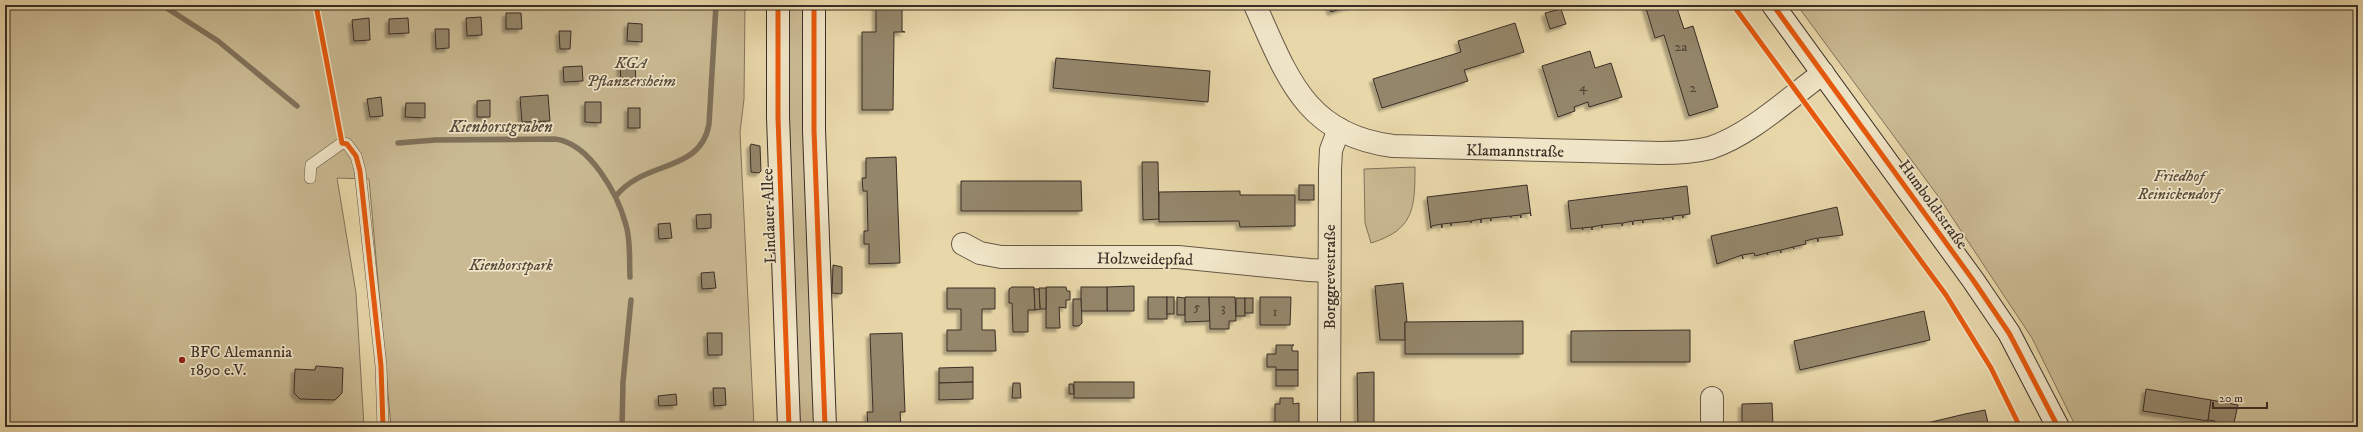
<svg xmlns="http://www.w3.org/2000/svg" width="2363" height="432" viewBox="0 0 2363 432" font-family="'IM FELL DW Pica',serif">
	<defs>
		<filter id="shadow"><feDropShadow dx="-3.5" dy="3.5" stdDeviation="1" flood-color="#0004"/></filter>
	</defs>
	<rect width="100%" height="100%" fill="#e8d7a9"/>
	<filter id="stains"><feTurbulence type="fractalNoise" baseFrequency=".005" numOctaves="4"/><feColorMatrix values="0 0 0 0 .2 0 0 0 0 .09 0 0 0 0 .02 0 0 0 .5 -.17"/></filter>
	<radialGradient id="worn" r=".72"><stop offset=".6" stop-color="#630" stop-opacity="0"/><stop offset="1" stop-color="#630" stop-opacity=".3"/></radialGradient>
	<!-- green -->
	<g fill="#caba93" stroke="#82745c">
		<polygon points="5,5 745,5 744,99 740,132 754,427 391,427 369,179 337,178 356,293 364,427 5,427"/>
		<polygon points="787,5 805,5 816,427 797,427 787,195"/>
		<polygon points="1797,5 2358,5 2358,427 2076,427 2032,338 1938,196"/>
		<path d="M1415 167C1415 208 1414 230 1371 243L1365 223 1364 169Z"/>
	</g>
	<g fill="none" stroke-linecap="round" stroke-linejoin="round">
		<!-- stream -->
		<g stroke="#7f715a" stroke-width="5.5">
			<polyline points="162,5 218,41 297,106"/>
			<path d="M398 143 435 140 555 139C590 143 618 195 626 225 631 241 629 260 630 277"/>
			<path d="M616 196C644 160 701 173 709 124L716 5"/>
			<polyline points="622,427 623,382 631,300"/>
		</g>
	</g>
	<!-- building -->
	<g fill="#94866a" stroke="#3a2e26" filter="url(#shadow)">
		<polygon points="876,5 902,5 902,31 905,32 894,32 893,110 862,110 862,32 876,32"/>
		<polygon points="1329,5 1353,5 1331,12"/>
		<polygon points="1645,5 1676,5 1684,29 1693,26 1718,107 1689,116 1664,35 1655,38"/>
		<polygon points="1561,9 1566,24 1550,29 1545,13"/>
		<polygon points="506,13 521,13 522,29 506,29"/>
		<polygon points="481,17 482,35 467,36 466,18"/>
		<polygon points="369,18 370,40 354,41 352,20"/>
		<polygon points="408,18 409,33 389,34 389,19"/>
		<polygon points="628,23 642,24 642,42 627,41"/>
		<polygon points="1515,23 1524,52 1464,70 1468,81 1382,108 1373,79 1461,52 1458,41"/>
		<polygon points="435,29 449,29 449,48 436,49"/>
		<polygon points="559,31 571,31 570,49 560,49"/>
		<polygon points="1590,51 1595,68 1611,63 1622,97 1589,107 1588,102 1574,107 1575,111 1558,117 1542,66"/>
		<polygon points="1056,58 1210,71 1208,102 1053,88"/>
		<polygon points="620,64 635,64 636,83 621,83"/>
		<polygon points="582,66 583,81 564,82 563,67"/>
		<polygon points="548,95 550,121 522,122 520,97"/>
		<polygon points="381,97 383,116 370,117 367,99"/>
		<polygon points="490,100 490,117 477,117 477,101"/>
		<polygon points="585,102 601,102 601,123 585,122"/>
		<polygon points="406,103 425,103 425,118 405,117"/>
		<rect x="628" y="108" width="12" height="20"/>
		<polygon points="751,144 760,146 761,171 759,173 751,172 750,146"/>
		<polygon points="896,157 900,263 869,264 869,244 864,244 864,231 868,231 867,191 863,191 862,178 866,178 866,158"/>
		<polygon points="1142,162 1158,162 1159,219 1143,220"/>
		<polygon points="961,181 1081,181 1082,211 961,211"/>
		<rect x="1299" y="185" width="15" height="15"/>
		<polygon points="1527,185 1531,216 1530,213 1521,214 1521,218 1520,215 1511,216 1511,218 1510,216 1491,218 1491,221 1490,218 1481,219 1481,223 1481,219 1471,221 1471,223 1471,221 1451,223 1451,226 1451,223 1442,224 1442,228 1441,224 1432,226 1431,228 1427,197"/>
		<polygon points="1687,186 1690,214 1683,215 1683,218 1682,215 1673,216 1673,220 1672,217 1663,218 1664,220 1662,218 1643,220 1643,223 1642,220 1633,221 1633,225 1632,221 1623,223 1622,226 1622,223 1602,225 1602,228 1602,225 1592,227 1592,230 1592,227 1582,228 1583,230 1582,228 1571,229 1568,201"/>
		<polygon points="1240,191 1240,195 1295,195 1295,226 1240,227 1239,221 1159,222 1159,192"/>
		<polygon points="1837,207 1843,235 1818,238 1818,242 1817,238 1805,241 1806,244 1793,247 1794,249 1793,247 1781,250 1781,253 1780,250 1767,253 1768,255 1767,253 1755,256 1754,253 1742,255 1743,259 1742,255 1717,264 1711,236"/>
		<polygon points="711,214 711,228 697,229 696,215"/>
		<polygon points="670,223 672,238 659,239 658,224"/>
		<polygon points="833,265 842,267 842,293 841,294 832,293"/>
		<polygon points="714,272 716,288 702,289 701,273"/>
		<polygon points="1403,283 1407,322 1405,322 1405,340 1380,340 1375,286"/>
		<polygon points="1134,286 1134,311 1107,311 1107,287"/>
		<polygon points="1012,287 1034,287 1035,310 1028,310 1028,332 1013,332 1012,303 1009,303 1009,289"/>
		<polygon points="1046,287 1066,287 1067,291 1070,291 1070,300 1066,300 1066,308 1059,307 1060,328 1046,328"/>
		<rect x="1081" y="287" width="26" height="24"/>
		<polygon points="947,288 995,288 995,309 982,309 982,330 995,330 996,351 947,351 947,330 961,330 961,309 947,309"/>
		<polygon points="1046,288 1046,309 1040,309 1039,288"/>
		<polygon points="1034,289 1039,289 1040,309 1035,310"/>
		<rect x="1148" y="297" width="19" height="22"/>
		<rect x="1167" y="297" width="7" height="17"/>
		<polygon points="1177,297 1185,298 1185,315 1177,315"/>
		<polygon points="1185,297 1209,297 1210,321 1185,322"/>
		<polygon points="1209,297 1235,297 1236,321 1229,321 1229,329 1210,329"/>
		<polygon points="1260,297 1291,297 1290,325 1260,325"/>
		<rect x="1236" y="298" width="9" height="18"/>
		<rect x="1245" y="298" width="8" height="15"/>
		<polygon points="1073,299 1081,299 1082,323 1079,326 1073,326"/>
		<polygon points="1924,311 1930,340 1800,370 1794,341"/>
		<polygon points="1523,321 1523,354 1405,354 1405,322"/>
		<polygon points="1690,330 1690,362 1571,362 1571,331"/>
		<polygon points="707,333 722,333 722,355 708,355"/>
		<polygon points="902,333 905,412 900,412 901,427 868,427 867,412 873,412 870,334"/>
		<polygon points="1276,345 1294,345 1292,346 1292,351 1298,351 1298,370 1276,370 1276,367 1267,367 1267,354 1276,354"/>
		<polygon points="316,366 343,368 342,393 335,400 300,399 294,393 295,369 315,370"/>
		<polygon points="973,367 973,382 939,383 939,368"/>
		<rect x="1276" y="370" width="22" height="16"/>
		<polygon points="1374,372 1374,427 1358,427 1357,373"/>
		<polygon points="973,382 973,399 939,400 939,383"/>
		<rect x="1074" y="382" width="60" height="16"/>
		<polygon points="1013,383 1020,383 1021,398 1012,398"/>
		<polygon points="1069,384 1073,384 1074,394 1069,394"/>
		<polygon points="713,388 725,388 726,405 714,406"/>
		<polygon points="2146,389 2211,400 2208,421 2143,411"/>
		<polygon points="676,394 677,405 659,406 658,396"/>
		<polygon points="1280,398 1293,398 1293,404 1299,403 1299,425 1275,425 1275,404 1280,404"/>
		<polygon points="2211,400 2238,405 2233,427 2214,427 2215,421 2208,420"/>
		<polygon points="1772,403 1773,427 1742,427 1742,404"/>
		<polygon points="1985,410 1989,427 1910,427 1965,414"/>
		<polygon points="294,424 333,425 333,427 291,427"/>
	</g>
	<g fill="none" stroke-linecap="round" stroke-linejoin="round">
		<!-- lane casing -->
		<g stroke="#665847" stroke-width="12">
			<polyline id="lane" points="310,178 311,165 342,143 347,144 356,156 360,171 381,366 383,427"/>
		</g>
		<!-- street casing -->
		<g stroke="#665847" stroke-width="24">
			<g id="street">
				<path d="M1255 5C1287 76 1305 135 1393 146L1661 153C1677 153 1694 152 1710 148 1750 135 1789 98 1823 73"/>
				<polyline points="963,244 980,253 1001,257 1178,257 1309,270 1329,271"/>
				<polyline points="1712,398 1712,427"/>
				<polyline points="1329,427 1330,170 1331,150 1339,129"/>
			</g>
		</g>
		<!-- secondary casing -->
		<g stroke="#3a2e26" stroke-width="24">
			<g id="secondary">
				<polyline points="778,5 778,117 789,427"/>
				<polyline points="814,5 814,130 825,427"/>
				<polyline points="1773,5 1973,280 2009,333 2058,427"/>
			</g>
		</g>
		<!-- lane -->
		<use href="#lane" stroke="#f0e5c7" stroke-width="11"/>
		<!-- street -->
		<use href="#street" stroke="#f0e5c7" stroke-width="22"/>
		<!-- secondary -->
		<use href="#secondary" stroke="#f0e5c7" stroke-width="22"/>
		<!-- cycleway casing -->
		<g stroke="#f0e5c7" stroke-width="8">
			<g id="cycleway">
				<polyline points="316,5 342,143 347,144 356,156 360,171 381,366 383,427"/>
				<polyline points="778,5 778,117 789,427"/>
				<polyline points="814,5 814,130 825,427"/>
				<polyline points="1733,5 1946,295 1991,368 2020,427"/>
				<polyline points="1773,5 1973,280 2009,333 2058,427"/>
			</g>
		</g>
		<!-- cycleway -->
		<use href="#cycleway" stroke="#e8590c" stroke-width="5"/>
	</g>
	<!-- markers -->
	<circle fill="#8f2418" stroke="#f0e5c7" stroke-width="1.5" cx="182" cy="360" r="4"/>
	<g text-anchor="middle" stroke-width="3.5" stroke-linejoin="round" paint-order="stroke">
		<!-- number labels -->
		<g font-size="14" fill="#504437">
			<text x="1681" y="51">2a</text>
			<text x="1583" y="91">4</text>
			<text x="1693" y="92">2</text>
			<text x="1197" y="311">5</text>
			<text x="1223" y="312">3</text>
			<text x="1275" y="316">1</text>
		</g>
		<!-- park labels -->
		<g font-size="16" font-style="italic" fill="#574a3c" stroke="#f0e5c7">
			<text x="631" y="68">KGA<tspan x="631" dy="18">Pflanzersheim</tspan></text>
			<text x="2179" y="181">Friedhof<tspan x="2179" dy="18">Reinickendorf</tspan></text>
			<text x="511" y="270">Kienhorstpark</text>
		</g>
		<!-- street labels -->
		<g font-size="16" fill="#3a2e26" stroke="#f0e5c7">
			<text transform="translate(1515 150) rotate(1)" y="6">Klamannstraße</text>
			<text transform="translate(1934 204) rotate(54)" y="6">Humboldtstraße</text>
			<text transform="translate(768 216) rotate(-92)" y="6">Lindauer Allee</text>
			<text transform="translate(1145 258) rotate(1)" y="6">Holzweidepfad</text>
			<text transform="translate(1329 277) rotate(-90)" y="6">Borggrevestraße</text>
		</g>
		<!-- poi labels -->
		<g font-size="16" fill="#3a2e26" stroke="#f0e5c7" text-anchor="start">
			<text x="190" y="357">BFC Alemannia<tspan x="190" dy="18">1890 e.V.</tspan></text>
		</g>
		<!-- water labels -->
		<g font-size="17" font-style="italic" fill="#574a3c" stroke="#f0e5c7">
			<text x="501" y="132">Kienhorstgraben</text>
		</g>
	</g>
	<!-- margin -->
	<rect width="2363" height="432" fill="none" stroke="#e8d7a9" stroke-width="20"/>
	<rect x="6" y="6" width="2351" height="420" fill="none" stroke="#3a2e26" stroke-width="2"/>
	<rect x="10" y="10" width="2343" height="412" fill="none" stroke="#3a2e26"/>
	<!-- scale -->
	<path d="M2213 402v6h54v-6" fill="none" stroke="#3a2e26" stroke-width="2"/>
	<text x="2219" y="402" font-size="12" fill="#3a2e26" stroke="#f0e5c7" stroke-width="3" paint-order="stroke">20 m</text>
	<rect width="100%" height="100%" filter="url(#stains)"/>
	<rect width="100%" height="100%" fill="url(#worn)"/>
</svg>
